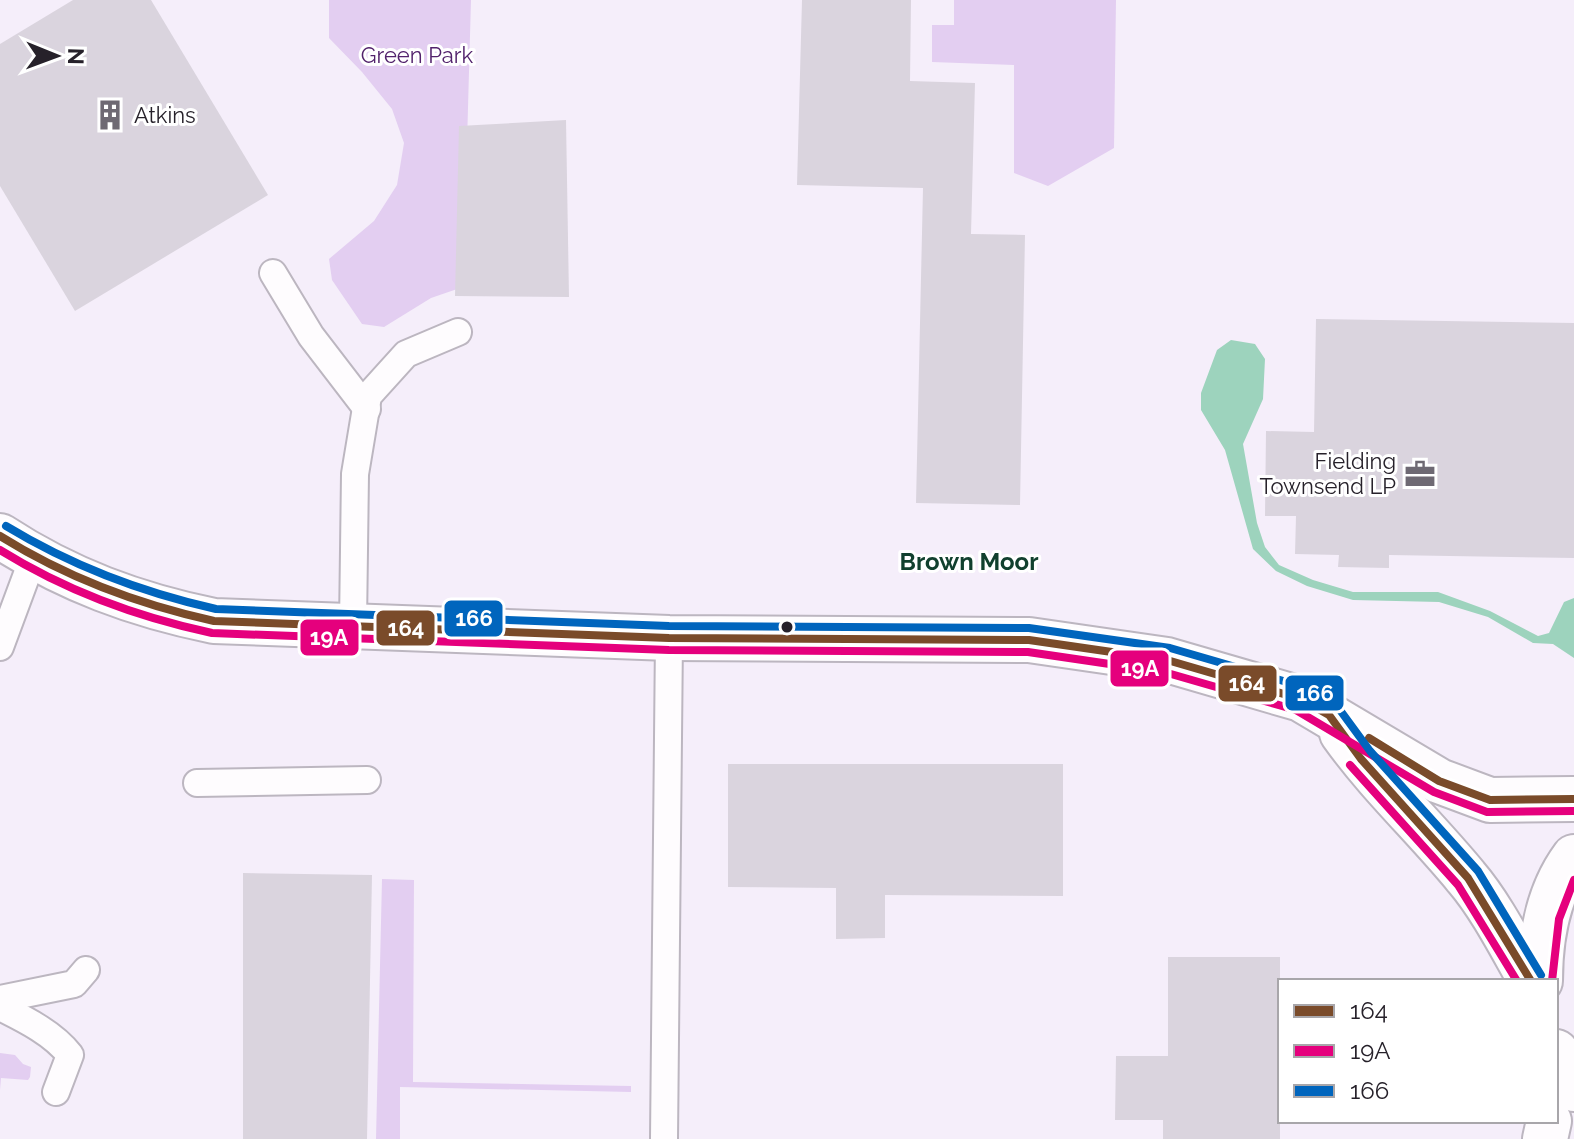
<svg xmlns="http://www.w3.org/2000/svg" width="1574" height="1139" viewBox="0 0 1574 1139" font-family="Raleway,sans-serif">
	<rect width="100%" height="100%" fill="#f5eefa"/>
	<!-- green -->
	<g fill="#e3cef1">
		<polygon points="329,0 471,0 463,287 431,298 384,327 362,324 332,280 329,259 374,221 397,185 404,143 392,109 362,72 329,38"/>
		<polygon points="954,0 1116,0 1114,148 1048,186 1014,173 1014,65 932,62 932,25 954,25"/>
		<polygon points="382,879 414,880 413,1082 631,1086 631,1092 400,1087 400,1139 376,1139"/>
		<polygon points="0,1053 15,1055 23,1064 31,1067 30,1077 28,1080 1,1078 0,1090"/>
	</g>
	<!-- water -->
	<polygon fill="#9dd3bd" points="1231,340 1255,344 1265,359 1263,399 1243,444 1257,523 1265,547 1279,565 1313,580 1353,592 1438,592 1490,611 1538,636 1549,633 1564,602 1574,598 1574,658 1553,644 1533,643 1488,617 1439,602 1353,600 1307,586 1276,571 1253,549 1225,450 1201,410 1201,393 1217,350"/>
	<!-- building -->
	<g fill="#dad4de">
		<polygon points="73,0 151,0 268,195 75,311 0,186 0,44"/>
		<polygon points="802,0 911,0 910,81 975,83 971,234 1025,235 1020,505 916,503 923,188 797,185"/>
		<polygon points="566,120 569,297 455,296 459,126"/>
		<polygon points="1316,319 1574,323 1574,558 1389,555 1389,568 1338,567 1339,555 1295,554 1296,516 1265,516 1266,431 1314,432"/>
		<polygon points="728,764 1063,764 1063,896 885,895 885,938 836,939 836,888 728,887"/>
		<polygon points="243,873 372,875 367,1139 243,1139"/>
		<polygon points="1168,957 1280,957 1280,1139 1163,1139 1163,1120 1115,1120 1116,1056 1168,1056"/>
	</g>
	<g fill="none" stroke-linecap="round" stroke-linejoin="round">
		<!-- service casing -->
		<g stroke="#bcb6c0" stroke-width="30">
			<g id="service">
				<polyline points="273,273 311,336 367,409"/>
				<polyline points="353,625 355,474 368,396 406,354 458,332"/>
				<polyline points="0,647 33,558"/>
				<polyline points="197,783 367,780"/>
				<polyline points="0,999 74,984 86,970"/>
				<path d="M0 1007C24 1019 53 1033 70 1055L56 1092"/>
				<polyline points="664,1139 669,638"/>
			</g>
		</g>
		<!-- minor casing -->
		<g stroke="#bcb6c0" stroke-width="48">
			<g id="minor">
				<path d="M0 536C67 580 136 605 214 621L669 638 1029 640 1167 660 1301 699 1439 781 1490 800 1574 799"/>
				<path d="M1342 733C1379 785 1426 828 1466 877 1491 906 1512 948 1531 981"/>
				<path d="M1540 981C1540 938 1548 892 1574 857"/>
				<polyline points="1556,1052 1574,1089"/>
				<polyline points="1545,1139 1549,1121"/>
			</g>
		</g>
		<!-- service -->
		<use href="#service" stroke="#fefcfe" stroke-width="26"/>
		<!-- minor -->
		<use href="#minor" stroke="#fefcfe" stroke-width="44"/>
		<!-- bus-1 casing -->
		<g stroke="#fff" stroke-width="14">
			<g id="bus-1">
				<path d="M0 536C67 578 137 604 214 621L669 638 1029 640 1167 660 1301 699 1329 715 1361 759 1468 878 1531 981"/>
				<polyline points="1369,738 1439,781 1490,800 1574,799"/>
			</g>
		</g>
		<!-- bus-2 casing -->
		<g stroke="#fff" stroke-width="14">
			<g id="bus-2">
				<path d="M0 550C66 591 137 617 212 633L669 650 1028 652 1164 672 1296 710 1434 792 1487 812 1574 811"/>
				<polyline points="1350,765 1458,885 1517,981"/>
				<polyline points="1552,981 1559,919 1574,880"/>
			</g>
		</g>
		<!-- bus-3 casing -->
		<g stroke="#fff" stroke-width="14">
			<path id="bus-3" d="M6 526C72 566 140 592 216 609L669 626 1029 628 1170 648 1304 687 1337 706 1370 751 1478 871 1541 975"/>
		</g>
		<!-- bus-1 -->
		<use href="#bus-1" stroke="#7a4b2a" stroke-width="8"/>
		<!-- bus-2 -->
		<use href="#bus-2" stroke="#e5007d" stroke-width="8"/>
		<!-- bus-3 -->
		<use href="#bus-3" stroke="#0065bd" stroke-width="8"/>
	</g>
	<!-- icons -->
	<defs>
		<g id="building-bare" transform="scale(2.4)"><path d="M-4-6H4V6H1V3H-1V6H-4ZM-2.5-4.3h1.7v1.8h-1.7ZM.8-4.3h1.7v1.8H.8ZM-2.5-1h1.7V.8h-1.7ZM.8-1h1.7V.8H.8Z" fill="#6e6973" stroke="#fff" stroke-width="2.5" paint-order="stroke"/></g>
		<g id="office-bare" transform="scale(2.4)"><path d="M-6-3h4V-5.5h4V-3h4V5H-6ZM-1-4.5V-3h2v-1.5ZM-6 0V1H6V0Z" fill="#6e6973" stroke="#fff" stroke-width="2.5" paint-order="stroke"/></g>
	</defs>
	<g fill-rule="evenodd">
		<use href="#building-bare" x="110" y="115"/>
		<use href="#office-bare" x="1420" y="474"/>
	</g>
	<!-- markers -->
	<circle fill="#26212a" stroke="#fff" stroke-width="3" cx="787" cy="627" r="7"/>
	<g text-anchor="middle" stroke-width="6" stroke-linejoin="round" paint-order="stroke">
		<!-- park labels -->
		<g font-size="22" fill="#52226c" stroke="#fff">
			<text x="417" y="63">Green Park</text>
		</g>
		<!-- poi labels -->
		<g font-size="22" fill="#26212a" stroke="#fff" text-anchor="start">
			<text x="134" y="123">Atkins</text>
			<text x="1396" y="469" text-anchor="end">Fielding<tspan x="1396" dy="25">Townsend LP</tspan></text>
		</g>
		<!-- neighbourhood labels -->
		<g font-size="24" font-weight="bold" fill="#11402e" stroke="#fff">
			<text x="969" y="570">Brown Moor</text>
		</g>
	</g>
	<g stroke="#fff" stroke-width="3">
		<rect x="443" y="599" width="61" height="39" rx="8" fill="#0065bd"/>
		<rect x="375" y="609" width="61" height="38" rx="8" fill="#7a4b2a"/>
		<rect x="299" y="618" width="61" height="39" rx="8" fill="#e5007d"/>
		<rect x="1109" y="649" width="61" height="39" rx="8" fill="#e5007d"/>
		<rect x="1217" y="664" width="61" height="39" rx="8" fill="#7a4b2a"/>
		<rect x="1284" y="674" width="61" height="38" rx="8" fill="#0065bd"/>
	</g>
	<g font-size="22" text-anchor="middle" font-weight="bold" fill="#fff">
		<text x="474" y="626">166</text>
		<text x="406" y="636">164</text>
		<text x="329" y="645">19A</text>
		<text x="1140" y="676">19A</text>
		<text x="1247" y="691">164</text>
		<text x="1315" y="701">166</text>
	</g>
	<!-- legend -->
	<rect x="1278" y="979" width="280" height="144" fill="#ffffff" stroke="#a8a6aa" stroke-width="2"/>
	<rect x="1294" y="1005" width="40" height="12" fill="#7a4b2a" stroke="#a8a6aa" stroke-width="2"/>
	<text x="1350" y="1019" font-size="24" fill="#26212a">164</text>
	<rect x="1294" y="1045" width="40" height="12" fill="#e5007d" stroke="#a8a6aa" stroke-width="2"/>
	<text x="1350" y="1059" font-size="24" fill="#26212a">19A</text>
	<rect x="1294" y="1085" width="40" height="12" fill="#0065bd" stroke="#a8a6aa" stroke-width="2"/>
	<text x="1350" y="1099" font-size="24" fill="#26212a">166</text>
	<!-- north arrow -->
	<g transform="translate(56 56) rotate(91)" stroke="#ffffff" stroke-width="6" paint-order="stroke">
	<path d="M0-6L14 30L0 20L-14 30Z" fill="#26212a"/>
	<text y="-12" font-size="22" font-weight="bold" text-anchor="middle" fill="#26212a">N</text>
	</g>
</svg>
